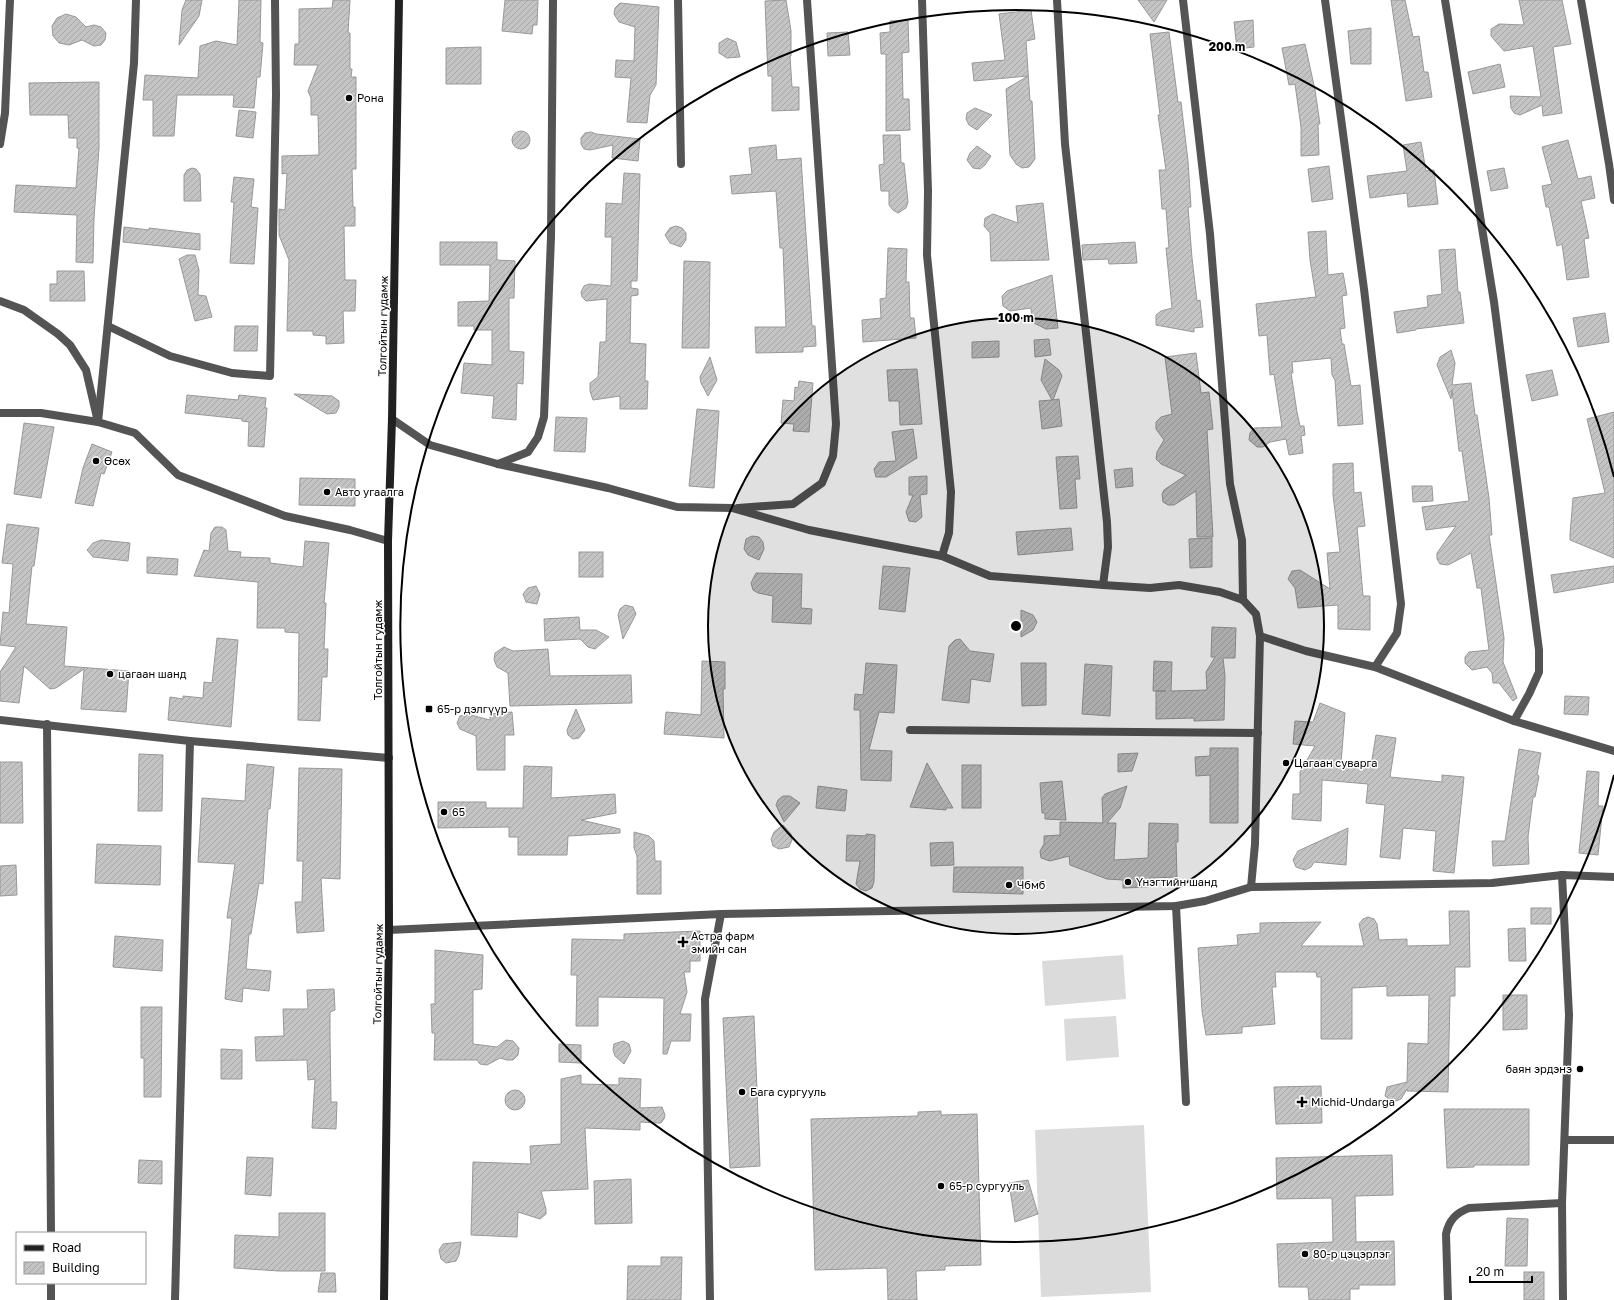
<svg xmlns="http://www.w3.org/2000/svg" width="1614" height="1300" viewBox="0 0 1614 1300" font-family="'Golos Text',sans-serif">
	<defs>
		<pattern id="building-hatch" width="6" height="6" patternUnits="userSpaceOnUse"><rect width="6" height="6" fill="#c4c4c4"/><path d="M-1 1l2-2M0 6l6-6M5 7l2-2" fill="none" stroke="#a7a7a7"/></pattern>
	</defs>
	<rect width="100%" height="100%" fill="#fff"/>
	<!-- grass -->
	<g fill="#dbdbdb">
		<polygon points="1123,955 1126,999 1045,1006 1042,961"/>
		<polygon points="1116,1016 1119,1057 1066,1061 1064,1019"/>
		<polygon points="1144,1125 1151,1292 1041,1297 1035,1130"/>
	</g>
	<!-- building -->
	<g fill="url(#building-hatch)" stroke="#989898">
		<polygon points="186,0 202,0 199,16 179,45 182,10"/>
		<polygon points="239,0 261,0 260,42 263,43 260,77 257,77 254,108 233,107 234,95 177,95 174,136 153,136 153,100 143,100 145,75 198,78 200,46 216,41 237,45"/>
		<polygon points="333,0 350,0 348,33 350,33 350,69 352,69 351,77 356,77 356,169 352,169 353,207 355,207 355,226 344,226 345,280 356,280 355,311 343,311 344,343 326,344 326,336 313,335 313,331 287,331 289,260 279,235 279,209 285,210 287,173 282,174 282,156 319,155 318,115 311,115 311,98 308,91 318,65 294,65 295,44 299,44 299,9 332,8"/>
		<polygon points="505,0 538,0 537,25 533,25 532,34 502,31"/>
		<polygon points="786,0 791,31 791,56 790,56 792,87 799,87 799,110 772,111 772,76 768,76 765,1"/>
		<polygon points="1138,0 1167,0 1154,22"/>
		<polygon points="1391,0 1405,0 1413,37 1419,36 1424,72 1428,72 1432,97 1406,101"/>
		<polygon points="1519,0 1562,0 1571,44 1553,47 1562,113 1543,116 1542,105 1520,115 1514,113 1511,108 1510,96 1541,97 1533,46 1504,51 1491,36 1491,29 1499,24 1524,25"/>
		<polygon points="620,3 659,7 656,85 650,95 647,123 627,122 631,78 615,77 616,60 634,61 635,27 619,22 614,14 615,8"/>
		<polygon points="1031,10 1035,39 1026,41 1030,101 1032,101 1035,159 1029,167 1022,168 1016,164 1010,155 1006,89 1028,76 974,81 972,63 1005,60 999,14"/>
		<polygon points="66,14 76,17 86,27 94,25 101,27 106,33 105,40 101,45 94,46 82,40 69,45 59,43 53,36 52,26 57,18"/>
		<polygon points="908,20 909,52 902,53 903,99 909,99 910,130 886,131 886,54 881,54 880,33 890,32 890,21"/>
		<polygon points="1253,20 1254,47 1237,49 1234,22"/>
		<polygon points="1371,28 1371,64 1351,64 1348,31"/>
		<polygon points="848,32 850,55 828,56 827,33"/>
		<polygon points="1169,32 1178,102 1181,102 1188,161 1191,207 1188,207 1192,258 1197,301 1200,300 1203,327 1194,328 1194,332 1156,325 1156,315 1161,311 1172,308 1166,248 1169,248 1166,209 1162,209 1159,170 1166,170 1158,115 1160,115 1150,34"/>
		<polygon points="727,38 736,42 740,57 727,58 719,53 719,43"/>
		<polygon points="1305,44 1315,90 1320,124 1318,124 1319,155 1301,156 1301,127 1295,84 1289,85 1282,48"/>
		<polygon points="481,47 481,84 446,84 446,48"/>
		<polygon points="1500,64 1505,87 1473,94 1468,72"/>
		<polygon points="99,82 99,148 94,218 93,263 76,262 77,215 14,212 16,185 76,188 79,148 77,148 77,138 69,138 68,115 30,115 29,83"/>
		<polygon points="975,108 992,115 977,130 969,125 966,119 967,113"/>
		<polygon points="239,110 256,112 253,138 236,136"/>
		<circle cx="521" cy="140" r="9"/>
		<polygon points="591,132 596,134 640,139 638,161 612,158 613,145 590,150 584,149 581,144 581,138 585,133"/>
		<polygon points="883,135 900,135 901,163 904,163 908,202 906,208 898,213 893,210 889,205 889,191 881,191 879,165 884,164"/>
		<polygon points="1568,140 1578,179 1591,176 1595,198 1581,201 1589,238 1584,239 1589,277 1567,280 1562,244 1557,246 1549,207 1546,207 1542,186 1552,184 1542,147"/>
		<polygon points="1421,142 1426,171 1434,170 1438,204 1408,207 1407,193 1370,198 1367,176 1407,171 1403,145"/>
		<polygon points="776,145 777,160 801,158 812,326 815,326 816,346 803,347 803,352 756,353 755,327 786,327 783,248 780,248 776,191 732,194 730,176 752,174 749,148"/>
		<polygon points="977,146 991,156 985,165 980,169 973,168 967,160 970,153"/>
		<polygon points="1329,166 1333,199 1312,202 1308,169"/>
		<polygon points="192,168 196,169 200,174 201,201 184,201 184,175 187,170"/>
		<polygon points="1504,168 1508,188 1491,191 1487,171"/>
		<polygon points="624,173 640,174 637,281 631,281 631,288 638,289 638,295 631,296 630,343 646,344 645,381 648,381 647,409 620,409 620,396 593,400 590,391 590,383 598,377 600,342 606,342 607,299 586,301 582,297 581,292 584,286 589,284 611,286 612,237 605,237 606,203 622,204"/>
		<polygon points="234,177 254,179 251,207 258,208 254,264 230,263 234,202 231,202"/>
		<polygon points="1043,203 1049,260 991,261 990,233 984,226 985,218 993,214 1018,223 1016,206"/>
		<polygon points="676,226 682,228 686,233 686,240 681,247 670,243 665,235 670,228"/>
		<polygon points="124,227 149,230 149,228 200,234 200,250 123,242"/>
		<polygon points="1326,231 1328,275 1343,273 1347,295 1342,296 1345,328 1340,329 1342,344 1344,344 1351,386 1360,385 1363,424 1338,426 1335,380 1332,375 1331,358 1292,362 1293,373 1291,373 1297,412 1300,426 1304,426 1305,435 1301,436 1303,453 1289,455 1286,439 1270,442 1263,447 1257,447 1249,440 1250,433 1254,428 1282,427 1274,374 1270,375 1267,335 1259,336 1256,304 1316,297 1310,260 1308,232"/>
		<polygon points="440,242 497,242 497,260 515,261 514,298 509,298 509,351 524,352 523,384 517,383 516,420 492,418 494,396 461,393 464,363 492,365 492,330 474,330 474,326 458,326 458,302 489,301 490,265 440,265"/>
		<polygon points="1135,242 1137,263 1109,264 1108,259 1083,260 1082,245"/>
		<polygon points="888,248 907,249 906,282 909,282 910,318 914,318 916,338 863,342 862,320 881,318 880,299 886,298"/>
		<polygon points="1455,249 1458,292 1460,292 1464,323 1416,329 1416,330 1397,333 1394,312 1428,307 1427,296 1442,294 1439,250"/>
		<polygon points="187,255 195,255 199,270 198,295 206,296 212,317 195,321 179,259"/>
		<polygon points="684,261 710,262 709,348 682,348"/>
		<polygon points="57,271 84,271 85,301 50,301 50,284 57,284"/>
		<polygon points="1052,275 1058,328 1046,329 1032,322 1031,308 1010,311 1003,306 1002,296 1007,291"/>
		<polygon points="1605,313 1609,342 1578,347 1573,318"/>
		<polygon points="235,326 258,326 257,351 234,351"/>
		<polygon points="1049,339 1051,355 1035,357 1034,340"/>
		<polygon points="999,341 999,357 972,358 972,342"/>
		<polygon points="1451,350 1455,363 1452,385 1471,383 1475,415 1477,415 1489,498 1492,535 1489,535 1504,638 1503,662 1517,698 1513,701 1499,683 1493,683 1492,673 1487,667 1472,670 1465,663 1465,657 1469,652 1489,650 1481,588 1477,588 1471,553 1448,565 1440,564 1437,559 1437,553 1456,526 1426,530 1422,507 1469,501 1462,451 1459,451 1452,390 1451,399 1437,365 1440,357"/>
		<polygon points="1196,353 1201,393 1209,392 1213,429 1207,430 1213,537 1197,537 1196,491 1174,505 1168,505 1163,502 1162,494 1164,490 1186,475 1161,464 1156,459 1157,452 1164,440 1156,429 1156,422 1161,417 1172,414 1165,357"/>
		<polygon points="710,357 717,380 708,396 701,383 700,377"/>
		<polygon points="1045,359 1059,370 1062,376 1053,400 1059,399 1062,426 1042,429 1039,401 1052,400 1041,380"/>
		<polygon points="917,369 922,424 900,425 899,401 889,401 887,370"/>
		<polygon points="1552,370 1558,395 1532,401 1526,375"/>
		<polygon points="799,381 813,383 809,432 793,431 794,424 781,423 783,400 794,401 795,387 798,388"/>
		<polygon points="294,394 332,396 339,401 339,407 336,413 327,414"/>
		<polygon points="187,395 238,400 239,395 266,398 265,408 267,408 264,447 248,446 249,422 242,421 242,419 185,413"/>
		<polygon points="697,409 719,411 714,488 689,486"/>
		<polygon points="1614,412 1614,558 1570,540 1570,534 1573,498 1605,493 1587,419"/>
		<polygon points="556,417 587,418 585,452 554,451"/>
		<polygon points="24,423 54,427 41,498 14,494"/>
		<polygon points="913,429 917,458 886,477 876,477 874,469 879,462 896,461 892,432"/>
		<polygon points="92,444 112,452 104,474 101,473 93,506 75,503 83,468"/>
		<polygon points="1078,456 1080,479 1075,479 1077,508 1060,509 1056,457"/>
		<polygon points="1353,463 1354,493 1361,492 1365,526 1357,527 1363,596 1370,596 1370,630 1338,629 1338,605 1298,608 1295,588 1288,579 1292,571 1300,570 1330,589 1327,553 1340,552 1333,495 1333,464"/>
		<polygon points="1132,468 1133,486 1116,488 1114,470"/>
		<polygon points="927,476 927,494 920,495 922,517 916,522 909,521 906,512 913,495 909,495 909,477"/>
		<polygon points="300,478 355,479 355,506 299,505"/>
		<polygon points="1412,486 1432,486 1433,501 1413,502"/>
		<polygon points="7,524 39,528 34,566 32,566 26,624 67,627 64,666 129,671 126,712 81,709 84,669 56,688 50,689 24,666 19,703 0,701 0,672 16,647 0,645 3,612 9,613 13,564 2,563"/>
		<polygon points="215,527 222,527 226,530 228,551 241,552 240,557 270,558 270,563 303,567 305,541 329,543 324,603 326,603 324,649 328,649 327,677 322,677 320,721 298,720 299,633 285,632 285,628 257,628 258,582 194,576 204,550 209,551 211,533"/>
		<polygon points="1071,528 1073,550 1018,555 1016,532"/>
		<polygon points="752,536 759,537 763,542 764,549 759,560 748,555 744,549 746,539"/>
		<polygon points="1212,538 1212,567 1190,568 1189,539"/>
		<polygon points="101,540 130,543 128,561 93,557 87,550 93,543"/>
		<rect x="579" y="552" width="24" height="25"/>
		<polygon points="147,557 178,559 177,575 147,573"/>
		<polygon points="883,566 910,568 905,612 879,609"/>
		<polygon points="1614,566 1614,582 1554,593 1551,575"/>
		<polygon points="756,573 802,574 801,608 812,609 811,624 772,622 773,596 758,593 753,590 751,583"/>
		<polygon points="536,586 540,594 537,604 526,602 523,594 528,588"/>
		<polygon points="625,605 633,607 636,614 623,639 618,615 620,609"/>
		<polygon points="1021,610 1033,615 1037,622 1033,630 1021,637"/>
		<polygon points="579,617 580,630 596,630 609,637 595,649 588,647 580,639 545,641 544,619"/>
		<polygon points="1212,627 1236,628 1235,658 1223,658 1225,676 1224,720 1194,721 1194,718 1156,719 1156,691 1166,691 1153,691 1154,661 1172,662 1171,691 1207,690 1206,672 1215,657 1211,657"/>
		<polygon points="217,638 238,640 231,727 168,720 170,697 183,699 183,696 203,698 204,682 212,683"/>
		<polygon points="960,639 970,651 994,654 990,682 971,679 969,703 942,700 949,646 955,640"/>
		<polygon points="504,647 513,651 548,649 550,676 631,675 632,703 510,706 508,673 497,667 494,660 495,653"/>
		<polygon points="702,661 725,662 725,689 723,689 724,738 664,734 666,712 701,715"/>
		<polygon points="866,663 897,665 894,713 879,712 869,750 892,751 891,781 861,780 860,710 854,710 855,694 863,695"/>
		<polygon points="1021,663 1046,663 1046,705 1022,706"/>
		<polygon points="1085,664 1112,666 1110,716 1082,714"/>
		<polygon points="1565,696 1589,697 1588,715 1564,714"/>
		<polygon points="1320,703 1345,713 1341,763 1371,765 1376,735 1396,738 1390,777 1442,782 1442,775 1464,777 1454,873 1433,871 1436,831 1403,828 1400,859 1380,857 1385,805 1366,803 1368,784 1322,780 1321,821 1292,819 1293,794 1300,794 1300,772 1315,746 1293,744 1295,721 1313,722"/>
		<polygon points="576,709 585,730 579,738 573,739 568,735 567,730"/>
		<polygon points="512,712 514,735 505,735 505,770 477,770 476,736 460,729 457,723 460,716 467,714 490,720 490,714"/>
		<polygon points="1210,748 1238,748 1238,823 1210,823 1210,775 1196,776 1195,757 1210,756"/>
		<polygon points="1519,749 1541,753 1537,775 1539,776 1535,797 1533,797 1528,837 1529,864 1493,866 1492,841 1505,841"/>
		<polygon points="1138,753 1132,771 1118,772 1118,754"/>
		<polygon points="139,754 163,755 162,811 138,811"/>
		<polygon points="0,762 22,762 23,823 0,823"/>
		<polygon points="927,763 953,808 946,808 946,810 910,807"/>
		<polygon points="247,764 274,767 270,809 268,809 263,884 259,883 251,934 249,934 246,969 271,971 269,991 243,988 242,1002 225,999 232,918 227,918 235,864 198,862 202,798 245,801"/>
		<rect x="962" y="765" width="19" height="43"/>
		<polygon points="524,766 552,767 551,798 615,794 616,813 581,820 620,829 620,833 568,836 567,855 518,855 518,837 509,837 509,827 438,828 438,802 486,802 486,808 523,808"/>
		<polygon points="299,768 342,769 340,879 321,878 324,931 297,933 295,902 302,902 303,861 297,861"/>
		<polygon points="1587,771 1599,772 1598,806 1603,806 1598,855 1579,853"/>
		<polygon points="1062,781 1066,820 1045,819 1045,813 1042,813 1040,783"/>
		<polygon points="818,786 847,790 845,811 816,808"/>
		<polygon points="1127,786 1120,808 1107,823 1116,823 1114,860 1148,858 1149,823 1178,824 1178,842 1176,842 1177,877 1149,878 1149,887 1123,888 1123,880 1107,879 1070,865 1069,856 1050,861 1041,858 1040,851 1044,844 1044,836 1060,835 1060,822 1103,823 1102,798 1105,794"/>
		<polygon points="783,796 790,796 800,803 784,822 776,805 778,800"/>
		<polygon points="783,825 791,834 792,840 789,847 779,849 773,846 771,839 774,832"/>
		<polygon points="1348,828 1346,865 1314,862 1311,867 1305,870 1296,867 1293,860 1298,851"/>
		<polygon points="634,832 649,836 654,841 655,861 661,861 661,894 637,894 637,856 634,848"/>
		<polygon points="866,834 875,835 874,882 872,888 866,891 860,889 856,884 860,861 846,861 847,835 866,836"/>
		<polygon points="953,842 954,865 931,866 930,843"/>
		<polygon points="97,844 161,846 160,885 95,883"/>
		<polygon points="16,865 17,895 0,896 0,866"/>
		<polygon points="954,867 1023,867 1023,894 953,892"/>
		<rect x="1531" y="908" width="20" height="16"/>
		<polygon points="1449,911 1469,911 1470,967 1455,967 1455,996 1450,996 1448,1092 1407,1091 1407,1089 1401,1099 1393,1102 1385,1096 1387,1087 1407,1082 1408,1043 1428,1044 1429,995 1387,996 1387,986 1352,988 1352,1039 1321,1039 1321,977 1317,977 1316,972 1275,972 1276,987 1272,987 1275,1024 1242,1027 1242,1033 1206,1035 1202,1011 1198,948 1238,945 1237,935 1260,933 1260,923 1321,922 1301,946 1364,946 1359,924 1363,919 1368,917 1374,919 1377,924 1379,940 1407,939 1407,946 1450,945"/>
		<polygon points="1525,928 1526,961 1509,961 1508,929"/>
		<polygon points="700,931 700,961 690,961 690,972 684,972 687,992 680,1014 691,1014 690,1041 671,1041 667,1054 663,1054 664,998 598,997 598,1026 576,1026 577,975 571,975 572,939 624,940 624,934"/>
		<polygon points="115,936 163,940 162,971 113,967"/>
		<polygon points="435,950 483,955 482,989 473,990 473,1044 497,1047 506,1040 513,1041 519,1048 518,1055 513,1060 507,1060 500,1058 487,1065 480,1064 477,1060 434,1060 435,1033 432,1033 431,1004 435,1004"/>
		<polygon points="334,989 335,1010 330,1012 330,1036 331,1102 337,1102 336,1129 312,1128 315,1079 308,1080 307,1060 256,1061 255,1037 284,1036 283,1009 308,1009 307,990"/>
		<polygon points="1503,995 1527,995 1527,1029 1503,1030"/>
		<polygon points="141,1007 162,1007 161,1097 144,1097 144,1058 141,1058"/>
		<polygon points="754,1016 760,1166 730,1168 723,1018"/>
		<polygon points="623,1041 629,1044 631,1051 624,1064 615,1056 613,1050 614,1044"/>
		<polygon points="559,1044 581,1045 581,1063 559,1062"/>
		<polygon points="221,1049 242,1050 242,1079 221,1079"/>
		<polygon points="581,1075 581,1084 619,1085 619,1078 641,1079 640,1108 662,1107 665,1115 664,1119 661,1123 657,1123 640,1122 640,1130 585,1128 588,1189 541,1191 546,1209 546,1214 540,1219 518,1212 517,1237 471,1235 473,1162 531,1164 530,1146 561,1144 561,1079"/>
		<polygon points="1321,1086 1322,1123 1276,1124 1274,1087"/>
		<circle cx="515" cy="1100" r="10"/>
		<polygon points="1444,1109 1529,1109 1529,1165 1474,1165 1474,1167 1447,1168"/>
		<polygon points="941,1111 941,1115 977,1114 981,1265 945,1266 945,1270 916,1271 917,1300 888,1300 887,1268 815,1270 811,1119 918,1116 918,1112"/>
		<polygon points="1392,1155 1393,1195 1355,1196 1356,1242 1394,1241 1395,1285 1359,1285 1359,1289 1350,1289 1350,1300 1309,1300 1308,1287 1279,1287 1277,1244 1333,1242 1332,1198 1277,1199 1276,1158"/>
		<polygon points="247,1157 273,1158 271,1196 245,1194"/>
		<polygon points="139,1160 162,1161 162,1184 138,1183"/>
		<polygon points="631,1179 632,1223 595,1224 594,1181"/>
		<polygon points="1028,1180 1038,1214 1015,1222 1009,1183"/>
		<polygon points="279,1213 325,1213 325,1271 279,1271 234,1268 235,1235 279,1237"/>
		<polygon points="1507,1218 1528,1219 1527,1266 1505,1266"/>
		<polygon points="461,1242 459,1255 456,1261 446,1263 441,1259 439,1250 443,1244"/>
		<polygon points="661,1257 682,1257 681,1300 627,1300 628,1266 661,1266"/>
		<rect x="1524" y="1272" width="20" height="28"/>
		<polygon points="321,1273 335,1273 336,1292 318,1292"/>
	</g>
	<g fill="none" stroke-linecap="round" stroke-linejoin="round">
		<!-- service -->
		<polyline stroke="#545454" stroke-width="8" points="1176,906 1186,1102"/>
		<!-- minor -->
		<g stroke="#545454" stroke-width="8">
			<polyline points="678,0 681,164"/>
			<polyline points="922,0 928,191 927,255 951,492 949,533 942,556"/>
			<polyline points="1057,0 1065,144 1107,522 1108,547 1103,585"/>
			<polyline points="1183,0 1210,234 1230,484 1242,540 1243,600"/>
			<polyline points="1325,0 1364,289 1401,604 1397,633 1375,667"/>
			<polyline points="1445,0 1494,302 1539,650 1539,672 1529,694 1514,721"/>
			<polyline points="1581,0 1609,164 1614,200"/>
			<polyline points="0,144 5,113 10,0"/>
			<polyline points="0,301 24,310 58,334 70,345 86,370 98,422 135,433 178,475 285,516 350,530 388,541"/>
			<polyline points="108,326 170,356 232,373 270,376 276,95 275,0"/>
			<polyline points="0,413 41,413 98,422 134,63 136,0"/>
			<polyline points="392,419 430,445 498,464 608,488 677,507 732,508 809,530 942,556 990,576 1103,585 1150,588 1179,585 1220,592 1243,600 1256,614 1260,636"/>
			<polyline points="498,464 528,452 538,437 544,417 551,237 553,0"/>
			<polyline points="738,508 793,504 822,483 833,456 836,424 807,0"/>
			<polyline points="0,720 190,741 389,758"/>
			<polyline points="47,724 51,1233"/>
			<polyline points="910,730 1258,733"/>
			<polyline points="1562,875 1569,1015 1562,1203 1563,1300"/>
			<polyline points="1251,887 1255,844 1260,636 1306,651 1375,667 1514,721 1614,751"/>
			<polyline points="389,930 721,914 1176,906 1205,901 1251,887 1492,883 1562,875 1614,877"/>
			<polyline points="1565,1140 1614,1140"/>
			<polyline points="51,1283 51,1300"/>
			<polyline points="175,1300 190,741"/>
			<polyline points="710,1300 705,999 721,914"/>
			<path d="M1448 1300 1446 1234C1449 1220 1456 1213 1469 1208L1562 1203"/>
		</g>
		<!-- secondary -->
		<polyline stroke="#212121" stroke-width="8" points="384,1300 389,930 388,541 392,419 399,0"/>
	</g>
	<!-- distance rings -->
	<circle cx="1016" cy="626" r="308" fill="#000" fill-opacity=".12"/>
	<g fill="none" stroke="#000" stroke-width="2">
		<circle cx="1016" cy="626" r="308"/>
		<path d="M1614 775A616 616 0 1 1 1614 477"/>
	</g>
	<!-- markers -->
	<g fill="#000" stroke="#fff" stroke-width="1.5">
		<circle cx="349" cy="98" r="4"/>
		<circle cx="96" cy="461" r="4"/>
		<circle cx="327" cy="492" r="4"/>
		<circle cx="110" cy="674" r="4"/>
		<rect x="425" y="705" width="8" height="8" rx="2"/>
		<circle cx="1286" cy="763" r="4"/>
		<circle cx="444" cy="812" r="4"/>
		<circle cx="1128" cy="882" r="4"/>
		<circle cx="1009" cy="885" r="4"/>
		<path d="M681 936h4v4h4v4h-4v4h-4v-4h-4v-4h4z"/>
		<circle cx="1580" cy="1069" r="4"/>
		<circle cx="742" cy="1092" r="4"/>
		<path d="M1300 1096h4v4h4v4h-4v4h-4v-4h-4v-4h4z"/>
		<circle cx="941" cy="1186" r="4"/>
		<circle cx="1305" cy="1254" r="4"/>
	</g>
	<g text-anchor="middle" stroke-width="3" stroke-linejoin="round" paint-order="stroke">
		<!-- poi labels -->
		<g font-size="11" fill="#000" stroke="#fff" text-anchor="start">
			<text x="357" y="102">Рона</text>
			<text x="104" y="465">Өсөх</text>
			<text x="335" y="496">Авто угаалга</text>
			<text x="118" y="678">цагаан шанд</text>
			<text x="437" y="713">65-р дэлгүүр</text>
			<text x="1294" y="767">Цагаан суварга</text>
			<text x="452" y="816">65</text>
			<text x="1136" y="886">Үнэгтийн шанд</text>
			<text x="1017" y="889">Чбмб</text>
			<text x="691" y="940">Астра фарм<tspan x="691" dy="13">эмийн сан</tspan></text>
			<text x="1572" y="1073" text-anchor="end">баян эрдэнэ</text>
			<text x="750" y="1096">Бага сургууль</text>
			<text x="1311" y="1106">Michid-Undarga</text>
			<text x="949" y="1190">65-р сургууль</text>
			<text x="1313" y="1258">80-р цэцэрлэг</text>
		</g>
		<!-- street labels -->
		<g font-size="11" fill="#000" stroke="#fff">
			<text transform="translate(383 326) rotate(-89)" y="4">Толгойтын гудамж</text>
			<text transform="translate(378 650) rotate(-90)" y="4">Толгойтын гудамж</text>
			<text transform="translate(378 974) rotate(-89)" y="4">Толгойтын гудамж</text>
		</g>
	</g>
	<circle cx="1016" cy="626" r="6" fill="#000" stroke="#fff" stroke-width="2"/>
	<g font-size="12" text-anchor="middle" font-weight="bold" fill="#000" stroke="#fff" stroke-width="3" stroke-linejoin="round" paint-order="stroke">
		<text x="1227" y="51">200 m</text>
		<text x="1016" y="322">100 m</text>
	</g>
	<!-- legend -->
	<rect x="16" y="1232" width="130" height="52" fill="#ffffff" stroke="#999999"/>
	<rect x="24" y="1245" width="20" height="6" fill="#212121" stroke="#999999"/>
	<text x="52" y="1252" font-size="12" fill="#000000">Road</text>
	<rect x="24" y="1262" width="20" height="12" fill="url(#building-hatch)" stroke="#999999"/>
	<text x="52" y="1272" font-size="12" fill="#000000">Building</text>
	<!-- scale -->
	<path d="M1470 1276v6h62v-6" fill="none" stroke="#000000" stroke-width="2"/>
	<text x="1476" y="1276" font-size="12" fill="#000000" stroke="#ffffff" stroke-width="3" paint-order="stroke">20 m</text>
</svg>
